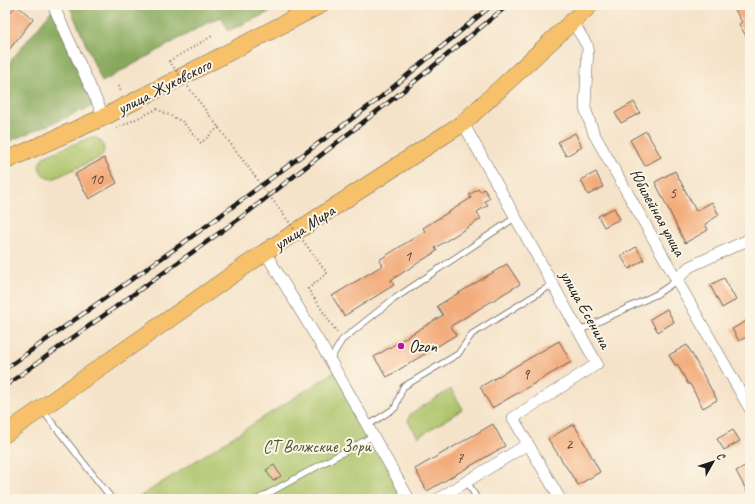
<svg xmlns="http://www.w3.org/2000/svg" width="755" height="504" viewBox="0 0 755 504" font-family="Caveat,sans-serif">
	<rect width="100%" height="100%" fill="#fcf5e5"/>
	<filter id="ink" filterUnits="userSpaceOnUse"><feTurbulence type="fractalNoise" baseFrequency=".025" numOctaves="2"/><feDisplacementMap in="SourceGraphic" scale="8" xChannelSelector="R" yChannelSelector="G"/><feConvolveMatrix kernelMatrix="1 2 1 2 8 2 1 2 1" color-interpolation-filters="sRGB"/></filter>
	<filter id="wash" filterUnits="userSpaceOnUse"><feTurbulence type="fractalNoise" baseFrequency=".012" numOctaves="4" result="noise"/><feDisplacementMap in="SourceGraphic" scale="16" xChannelSelector="R" yChannelSelector="G"/><feGaussianBlur stdDeviation="0.9" result="paint"/><feColorMatrix in="noise" values="0 0 0 0 0 0 0 0 0 0 0 0 0 0 0 0 0 1.4 0 .05"/><feComposite in="paint" operator="in"/></filter>
	<g filter="url(#wash)">
		<rect width="100%" height="100%" fill="#f5e3c9"/>
		<!-- green -->
		<g fill="#aac368" stroke="#637042">
			<path d="M91 137 99 139C104 144 106 151 101 157L53 179C45 179 40 173 39 165L43 157Z"/>
			<polygon points="336,371 409,499 136,499"/>
			<polygon points="451,389 463,409 418,437 408,421 410,414"/>
		</g>
		<!-- forest -->
		<g fill="#87a95c" stroke="#52623c">
			<polygon points="69,5 285,5 228,31 222,17 207,23 102,82"/>
			<polygon points="52,10 93,106 5,143 5,68"/>
		</g>
		<g id="blocks">
			<!-- building -->
			<g fill="#f3ab7a">
				<polygon points="16,5 33,19 5,55 5,19"/>
				<polygon points="732,5 750,5 750,43 739,24 742,22"/>
				<polygon points="634,102 640,113 621,123 615,113"/>
				<polygon points="646,131 661,157 645,166 630,140"/>
				<polygon points="575,133 582,147 566,156 558,142"/>
				<polygon points="104,158 117,183 89,199 75,174"/>
				<polygon points="675,171 696,211 712,202 719,215 705,224 708,230 685,243 655,182"/>
				<polygon points="596,172 603,187 588,195 581,180"/>
				<polygon points="478,189 480,192 484,189 490,198 485,201 488,205 477,212 481,219 435,248 437,251 391,280 394,285 344,316 332,296 383,265 379,260 425,231 423,228 471,198 469,195"/>
				<polygon points="614,208 620,219 604,227 598,216"/>
				<polygon points="636,247 644,260 629,269 621,256"/>
				<polygon points="507,264 520,284 451,326 456,335 387,377 374,357 443,315 437,306"/>
				<polygon points="724,278 736,300 722,308 710,285"/>
				<polygon points="667,309 674,322 658,332 650,319"/>
				<polygon points="750,319 750,335 739,341 732,329"/>
				<polygon points="559,341 571,362 492,408 480,387"/>
				<polygon points="687,345 717,400 703,408 690,384 688,384 677,364 675,365 669,355"/>
				<polygon points="493,424 505,446 427,491 415,469"/>
				<polygon points="574,424 600,472 578,485 548,439"/>
				<polygon points="733,430 740,441 724,450 717,439"/>
				<polygon points="750,463 750,497 736,471"/>
				<polygon points="274,465 281,476 273,481 266,470"/>
			</g>
		</g>
	</g>
	<g filter="url(#ink)">
		<use href="#blocks" fill-opacity="0" stroke="#686259" stroke-width="1"/>
		<g fill="none" stroke-linecap="round" stroke-linejoin="round">
			<!-- lane casing -->
			<g stroke="#686259" stroke-width="7">
				<g id="lane">
					<polyline points="579,331 657,294 676,281"/>
					<polyline points="330,360 342,340 391,301 516,217"/>
					<polyline points="43,411 112,499"/>
					<polyline points="367,426 395,408 403,387 458,354 472,334 553,284"/>
					<polyline points="467,481 477,499"/>
					<polyline points="258,499 373,436"/>
				</g>
			</g>
			<!-- street casing -->
			<g stroke="#686259" stroke-width="12">
				<g id="street">
					<polyline points="53,5 104,117"/>
					<polyline points="573,22 588,47 585,108 594,134 750,409"/>
					<polyline points="463,123 597,364 513,418 560,499"/>
					<polyline points="265,252 330,360 409,499"/>
					<polyline points="676,281 689,267 750,239"/>
					<polyline points="438,499 528,444"/>
				</g>
			</g>
			<!-- primary casing -->
			<g stroke="#686259" stroke-width="18">
				<g id="primary">
					<polyline points="5,161 104,117 320,5"/>
					<polyline points="5,434 265,252 463,123 590,5"/>
				</g>
			</g>
			<!-- path -->
			<g stroke="#686259" stroke-width="2" stroke-dasharray="1 3" stroke-linecap="butt">
				<polyline points="169,61 214,35"/>
				<polyline points="119,86 121,92"/>
				<polyline points="117,128 157,109 183,122 201,143 219,127"/>
				<polyline points="327,273 308,289 338,334"/>
			</g>
			<!-- lane -->
			<use href="#lane" stroke="#fff" stroke-width="5.5"/>
			<!-- street -->
			<use href="#street" stroke="#fff" stroke-width="11"/>
			<!-- primary -->
			<use href="#primary" stroke="#f6c16b" stroke-width="17"/>
			<!-- rail casing -->
			<g stroke="#1c1c1c" stroke-width="4.5">
				<g id="rail">
					<polyline points="5,369 190,238 380,98 492,5"/>
					<polyline points="5,386 243,216 403,91 508,5"/>
				</g>
			</g>
			<!-- rail -->
			<use href="#rail" stroke="#fcf5e5" stroke-width="3" stroke-dasharray="9" stroke-linecap="butt"/>
			<!-- path-bridge -->
			<polyline stroke="#686259" stroke-width="2" stroke-dasharray="1 3" stroke-linecap="butt" points="169,61 327,273"/>
		</g>
	</g>
	<!-- markers -->
	<circle fill="#b5179e" stroke="#fcf5e5" stroke-width="1.5" cx="401" cy="346" r="4"/>
	<g text-anchor="middle" stroke-width="4" stroke-linejoin="round" paint-order="stroke">
		<!-- number labels -->
		<g font-size="15" fill="#524034">
			<text x="96" y="184">10</text>
			<text x="673" y="198">5</text>
			<text x="408" y="261">1</text>
			<text x="526" y="379">9</text>
			<text x="569" y="449">2</text>
			<text x="460" y="463">7</text>
		</g>
		<!-- street labels -->
		<g font-size="17" fill="#1c1c1c" stroke="#fcf5e5">
			<text transform="translate(164 86) rotate(-27)" y="6">улица Жуковского</text>
			<text transform="translate(658 212) rotate(61)" y="6">Юбилейная улица</text>
			<text transform="translate(304 227) rotate(-33)" y="6">улица Мира</text>
			<text transform="translate(586 309) rotate(61)" y="6">улица Есенина</text>
		</g>
		<!-- poi labels -->
		<g font-size="17" fill="#1c1c1c" stroke="#fcf5e5" text-anchor="start">
			<text x="409" y="352">Ozon</text>
		</g>
		<!-- park labels -->
		<g font-size="17" fill="#4e5637" stroke="#fcf5e5">
			<text x="317" y="452">СТ Волжские Зори</text>
		</g>
	</g>
	<!-- margin -->
	<rect width="755" height="504" fill="none" stroke="#fcf5e5" stroke-width="20"/>
	<!-- north arrow -->
	<g transform="translate(713 462) rotate(51)" stroke="#fcf5e5" stroke-width="3" paint-order="stroke">
	<path d="M0-3L7 15L0 10L-7 15Z" fill="#1c1c1c"/>
	<text y="-6" font-size="11" font-weight="bold" text-anchor="middle" fill="#1c1c1c">С</text>
	</g>
</svg>
